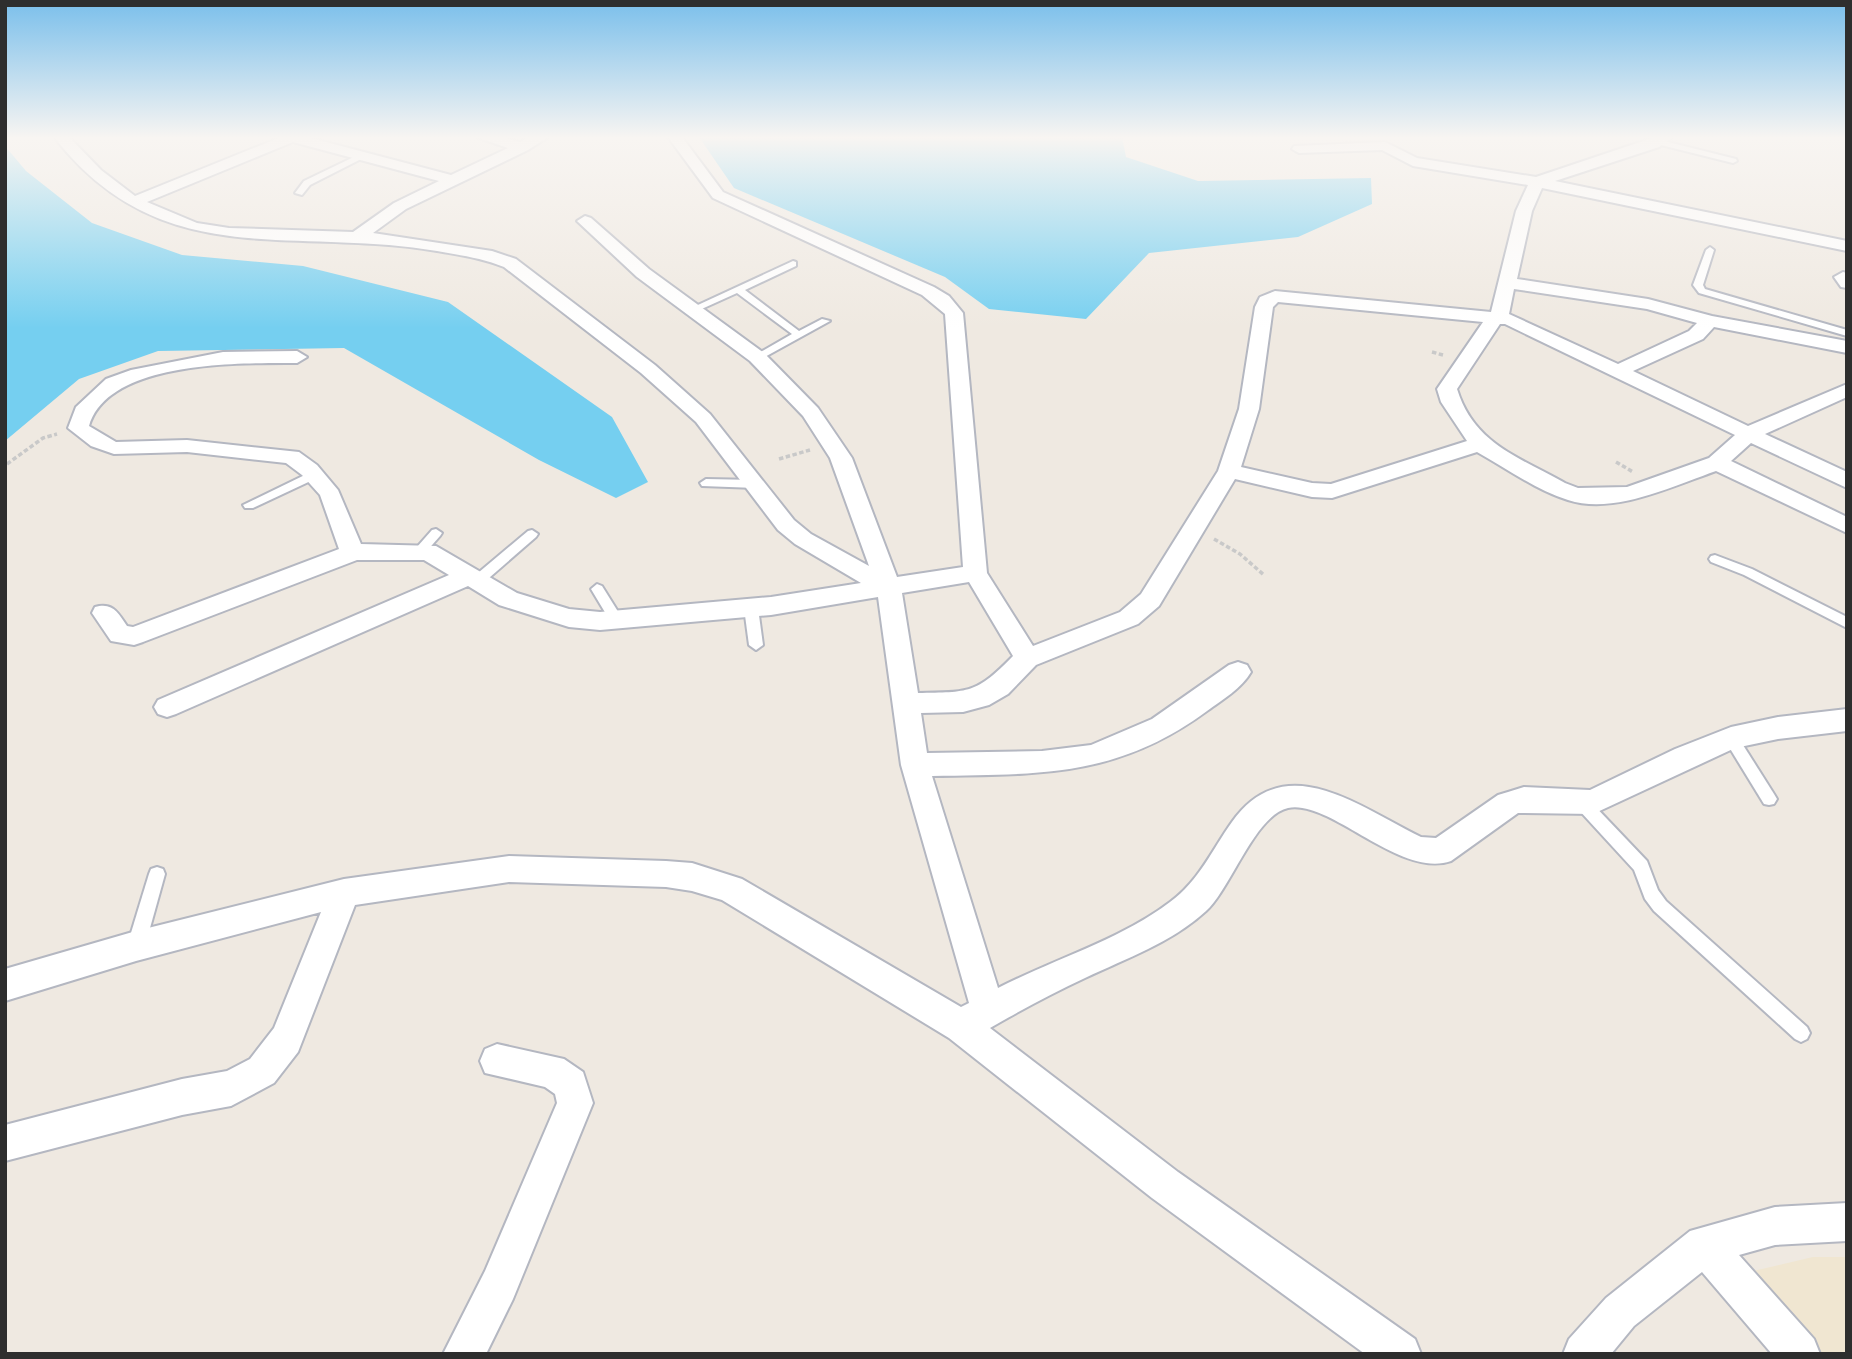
<svg xmlns="http://www.w3.org/2000/svg" width="1852" height="1359" viewBox="0 0 1852 1359" font-family="Arial,sans-serif">
	<rect width="100%" height="100%" fill="#efe9e1"/>
	<!-- education -->
	<polygon fill="#f0e6d1" points="1813,1257 1847,1257 1847,1354 1817,1354 1745,1273"/>
	<!-- water -->
	<g fill="#75cff0">
		<polygon points="699,137 1122,137 1126,157 1198,181 1371,178 1372,204 1298,237 1149,253 1086,319 989,309 945,277 734,188"/>
		<polygon points="5,146 26,171 92,223 182,255 303,266 448,302 612,417 648,482 616,498 539,460 344,348 158,351 79,379 5,441"/>
	</g>
	<g fill="none" stroke-linecap="round" stroke-linejoin="round">
		<!-- service casing -->
		<g stroke="#b4b7c1" stroke-width="4">
			<g id="service">
				<polygon points="1660,140 1736,159 1737,161 1733,163 1657,144 1656,142"/>
				<polygon points="360,154 367,156 310,185 302,195 295,193 304,181"/>
				<polygon points="1710,247 1714,250 1703,285 1705,289 1847,330 1847,336 1699,293 1693,285 1706,250"/>
				<polygon points="793,261 796,262 796,266 745,290 799,331 822,319 830,321 761,359 752,357 792,334 737,293 695,312 687,310"/>
				<polygon points="313,471 317,472 317,478 253,508 245,508 243,505"/>
				<polygon points="706,479 756,480 762,484 756,488 702,486 700,483"/>
				<polygon points="436,529 442,533 440,536 425,553 417,553 415,550 417,547 432,530"/>
				<polygon points="532,530 538,534 536,537 482,584 472,584 471,581 472,578 528,531"/>
				<polygon points="1715,555 1752,569 1847,617 1847,628 1744,575 1711,562 1709,559 1711,556"/>
				<polygon points="597,584 602,586 622,618 624,621 622,624 612,624 591,589"/>
				<polygon points="751,603 758,608 763,645 756,650 749,645 744,608"/>
				<polygon points="1731,732 1736,734 1774,794 1777,799 1774,804 1769,805 1764,804 1726,742 1724,738 1726,734"/>
				<polygon points="1583,798 1588,799 1647,861 1658,890 1666,901 1807,1027 1810,1033 1807,1039 1801,1042 1795,1039 1654,911 1645,899 1634,870 1578,809 1575,804 1578,799"/>
				<polygon points="157,867 163,869 165,874 145,946 142,952 136,954 130,952 127,946 149,874 151,869"/>
			</g>
		</g>
		<!-- minor casing -->
		<g stroke="#b4b7c1" stroke-width="4">
			<g id="minor">
				<path d="M54 137H69L101 170 135 196 281 137H307L451 175 508 148 476 137H501L520 142 529 137H548L528 150 406 209 373 233 492 251 516 259 655 365 710 414 794 520 811 534 869 566 830 458 803 416 750 361 637 277 577 221 585 216 591 218 649 269 764 353 818 408 852 458 897 577 963 567 945 314 922 295 713 198 668 137H682L723 192 934 287 949 296 963 313 987 573 1033 646 1120 612 1141 594 1218 471 1239 409 1255 307 1260 297 1275 291 1491 312 1516 211 1528 185 1413 166 1382 150 1299 153 1292 149 1294 146 1385 142 1417 158 1536 177 1655 137H1673L1659 147 1555 181 1847 241V251L1542 188 1532 211 1517 279 1648 299 1712 316 1847 341V353L1714 327 1703 339 1633 371 1748 426 1847 384V397L1765 434 1847 472V488L1751 443 1731 461 1847 517V533L1716 471C1673 486 1614 515 1568 500 1536 490 1506 468 1477 452L1332 498 1312 497 1235 479 1159 606 1138 624 1036 665 1008 694 989 705 963 712 921 713 927 753 1042 751 1091 745 1152 719 1229 665 1238 662 1247 665 1251 672C1242 688 1222 700 1207 711 1116 778 1040 774 932 776L998 988C1054 959 1120 940 1170 902 1199 881 1212 850 1232 822 1285 747 1359 807 1421 837L1436 838 1498 795 1508 792 1524 787 1590 790 1675 749 1731 727 1778 717 1847 709V731L1778 739 1735 748 1593 814 1518 813 1451 861C1400 879 1330 799 1288 808 1255 815 1231 888 1206 911 1171 943 1127 958 1085 978 1053 993 1021 1010 990 1028L1178 1172 1415 1339 1421 1354H1365L1152 1198 949 1038 722 900 692 891 666 887 509 882 355 905 298 1052 274 1083 231 1106 182 1115 5 1161V1125L182 1079 227 1071 250 1059 274 1028 321 912 136 961 5 1001V969L136 931 344 879 509 856 666 861 692 863 742 879 961 1007 969 1003 901 765 878 597 771 615 600 630 569 627 499 605 468 586 176 714 167 717 158 714 154 707 158 700 449 575 424 560H357L143 642 134 645 111 641 92 613 95 607C113 602 118 613 127 626L133 627 339 549 320 495 302 475 286 463 187 452 114 454 91 446 68 428 76 407 106 379 131 370 223 352 297 351 307 357 297 363C242 363 108 360 89 426L116 442 187 440 299 452 317 465 338 490 361 544 436 546 517 593 569 609 600 612 771 597 861 583 795 544 778 530 696 422 641 373 504 267C482 258 459 255 437 251 289 226 161 274 54 137ZM293 142 439 181 394 203 353 232 229 228 197 223 147 202ZM1514 289 1647 309 1697 323 1689 331 1618 364 1509 314ZM1278 302 1483 322 1437 389 1441 402 1467 441 1331 484 1312 483 1241 467 1259 409 1273 307ZM1500 324H1505L1735 435 1709 458 1627 487 1578 488 1565 483C1519 457 1474 444 1457 389ZM969 582 1013 656C976 694 969 692 918 693L902 593Z"/>
				<polygon points="1843,272 1847,273 1847,288 1841,287 1834,277"/>
				<polygon points="497,1044 564,1059 583,1072 593,1103 513,1299 486,1354 443,1354 485,1271 557,1103 555,1094 545,1087 485,1073 480,1061 485,1049"/>
				<polygon points="1847,1203 1847,1241 1775,1245 1739,1255 1814,1339 1820,1354 1772,1354 1702,1272 1634,1326 1611,1354 1563,1354 1569,1339 1606,1298 1690,1231 1775,1207"/>
			</g>
		</g>
		<!-- path -->
		<g stroke="#c9c9c9" stroke-width="3.5" stroke-dasharray="4.5 2.5" stroke-linecap="butt">
			<polyline points="1432,352 1443,355"/>
			<polyline points="779,459 810,450"/>
			<polyline points="1616,462 1633,472"/>
			<polyline points="7,464 43,438 57,434"/>
			<polyline points="1214,539 1240,554 1264,575"/>
		</g>
		<!-- service -->
		<use href="#service" fill="#fff" fill-rule="evenodd"/>
		<!-- minor -->
		<use href="#minor" fill="#fff" fill-rule="evenodd"/>
	</g>
	<!-- sky -->
	<linearGradient id="sky" x2="0" y2="1"><stop stop-color="#7abfeb"/><stop offset="0.42" stop-color="#f8f5f2"/><stop offset="1" stop-color="#f8f5f2" stop-opacity="0"/></linearGradient>
	<rect width="1852" height="328" fill="url(#sky)"/>
	<!-- border -->
	<rect width="1852" height="1359" fill="none" stroke="#2e2e2e" stroke-width="14"/>
</svg>
